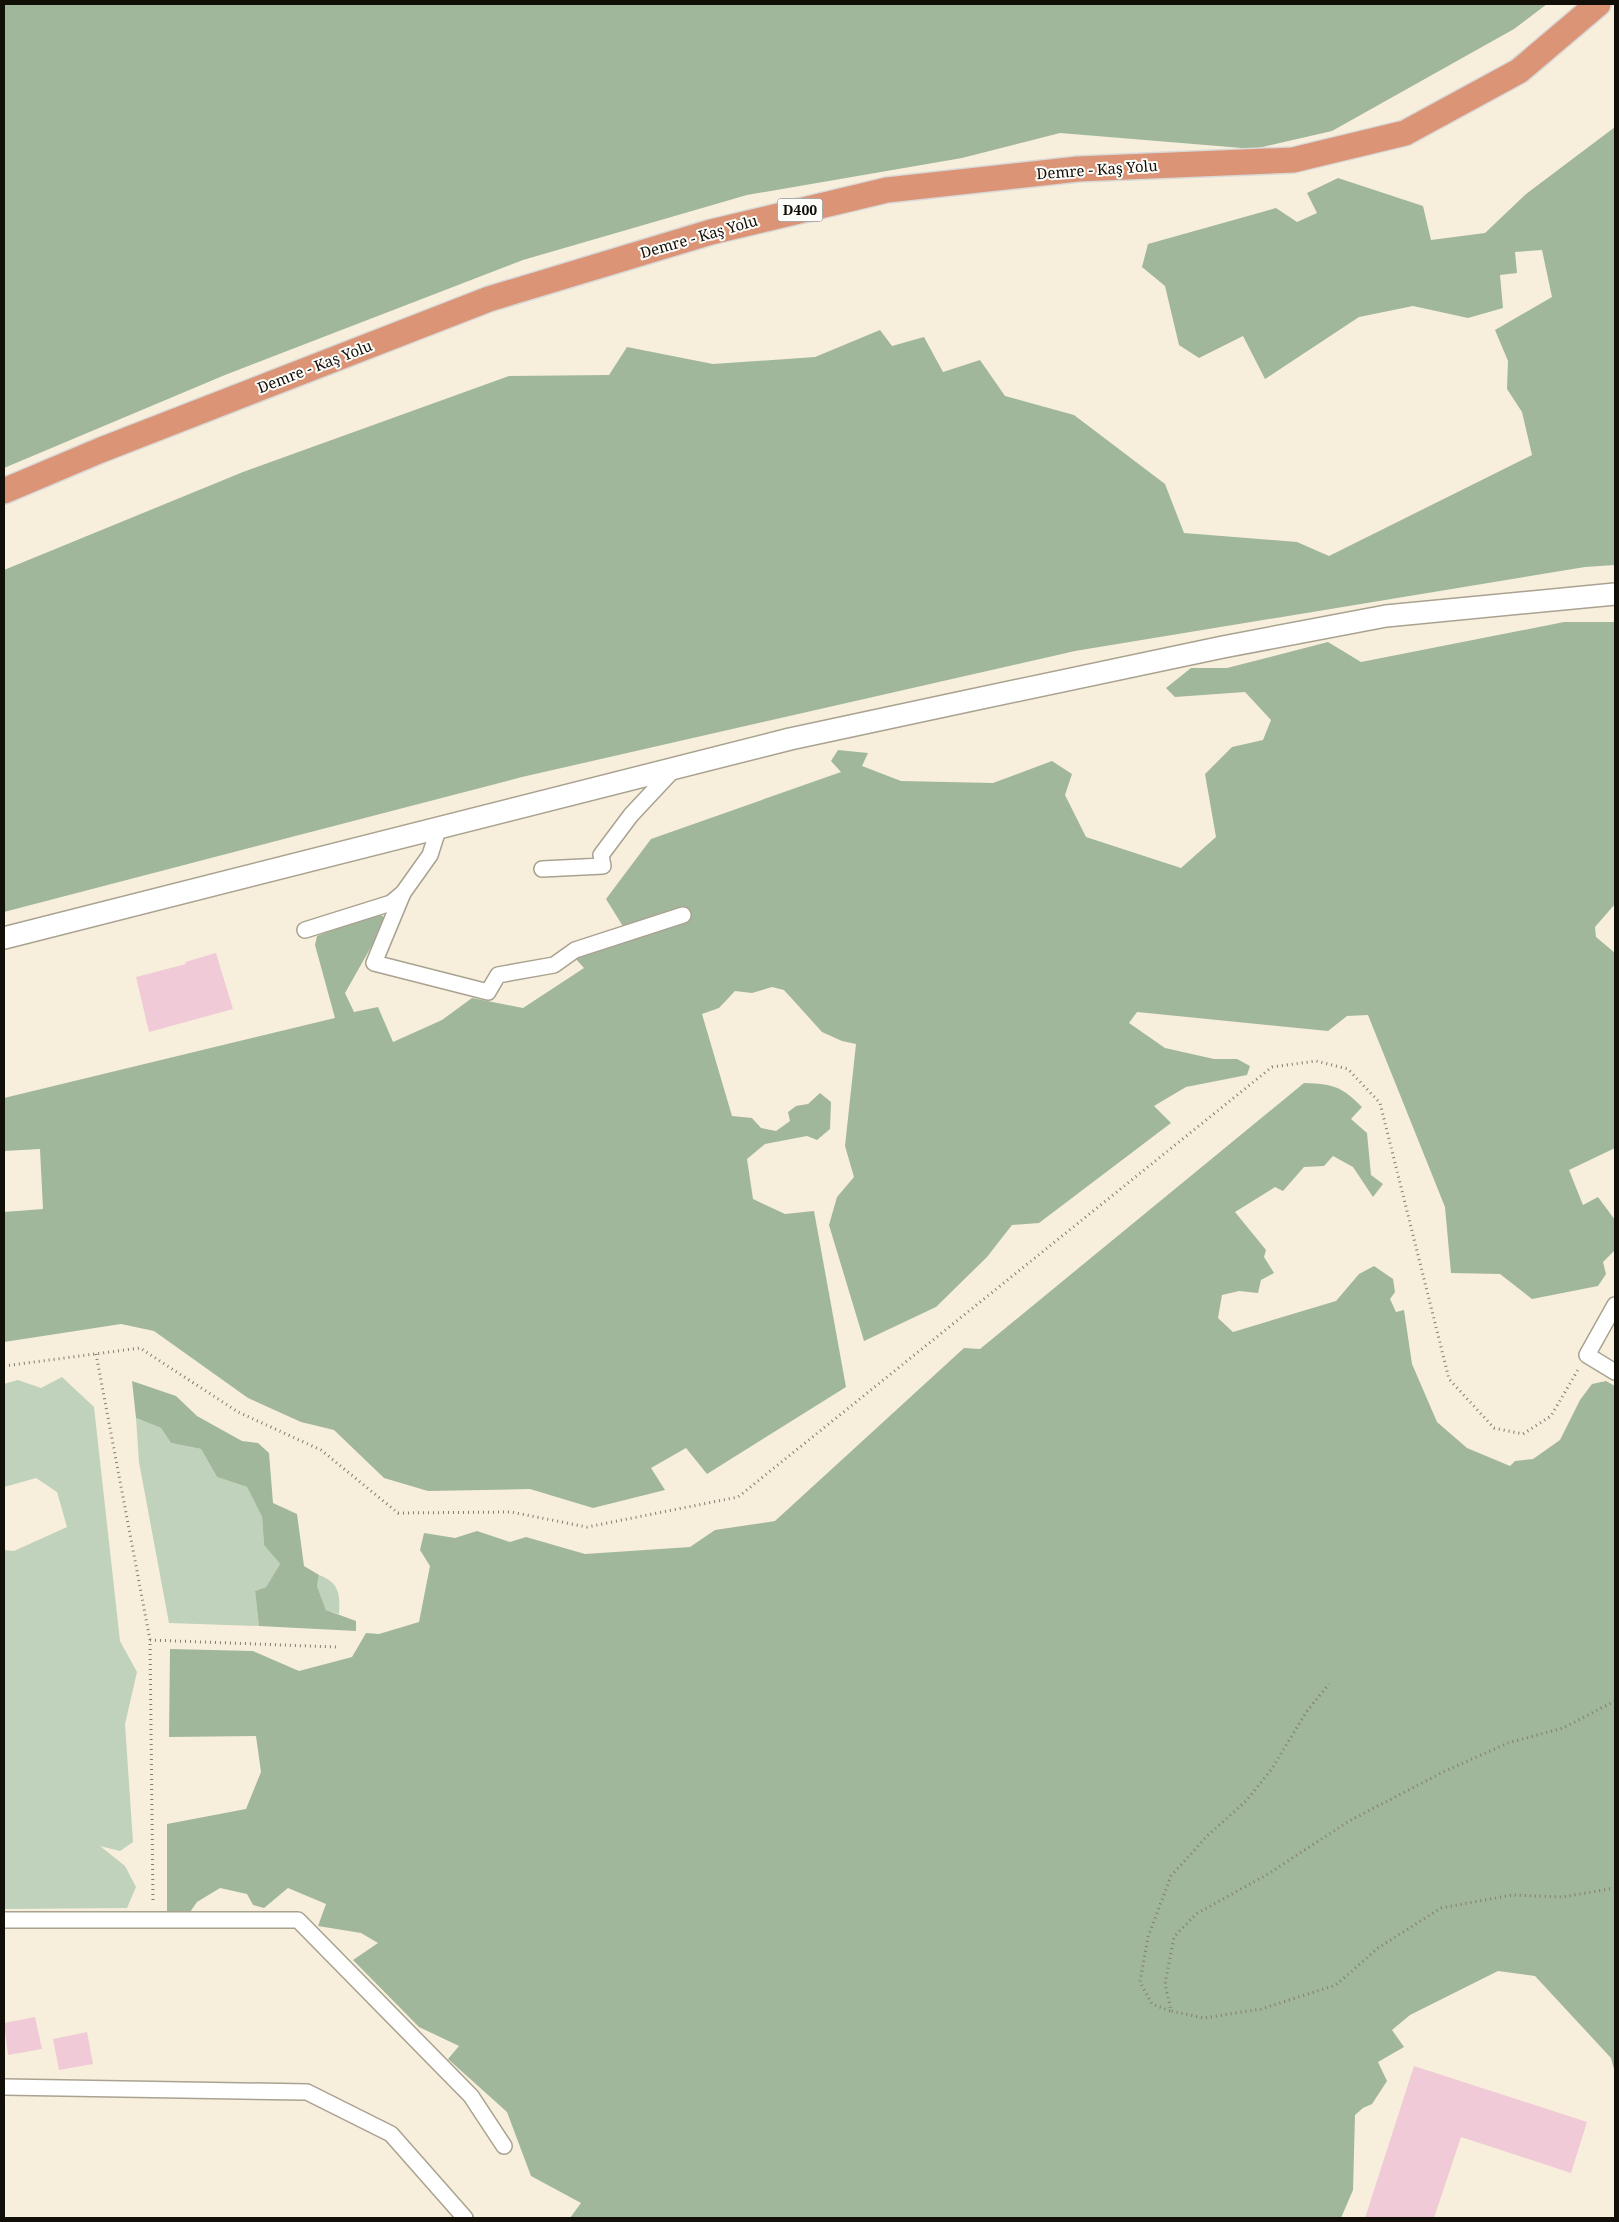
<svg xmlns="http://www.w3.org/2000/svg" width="1619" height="2222" viewBox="0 0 1619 2222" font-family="'Noto Serif',serif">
	<rect width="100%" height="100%" fill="#f7efdc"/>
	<!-- green -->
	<g fill="#c0d2bb">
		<polygon points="62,1377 94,1407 120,1641 137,1672 125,1724 133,1842 120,1851 100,1846 125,1866 136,1887 127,1908 4,1909 4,1550 14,1551 67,1527 57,1492 36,1478 4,1487 4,1384 18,1380 41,1388"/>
		<polygon points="136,1418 161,1428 171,1443 201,1449 217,1477 247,1487 262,1517 264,1545 280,1564 266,1587 255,1591 259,1626 169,1623 139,1462"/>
		<path d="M319 1575C340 1583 340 1595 339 1614L326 1610 317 1586Z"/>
	</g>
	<!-- forest -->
	<g fill="#a1b79b">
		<polygon points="4,4 1547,4 1514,29 1332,131 1254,149 1060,133 962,158 747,195 523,260 225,375 4,468"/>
		<polygon points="1615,127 1615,565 1585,567 1075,651 522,777 4,912 4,570 243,472 509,376 609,375 627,347 713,364 815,357 880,330 892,346 924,337 943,372 980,360 1005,396 1074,415 1165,484 1184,533 1297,542 1329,556 1532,455 1522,412 1507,389 1508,361 1495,330 1552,297 1542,250 1515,252 1517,273 1500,275 1503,308 1468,318 1413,306 1359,317 1265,379 1243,336 1199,358 1179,345 1165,286 1142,267 1148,244 1276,208 1297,222 1317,213 1307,193 1338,178 1423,206 1431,240 1485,233 1526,194"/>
		<polygon points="1564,622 1615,622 1615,904 1595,927 1596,937 1615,953 1615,1148 1569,1170 1583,1205 1598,1197 1615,1220 1615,1250 1603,1262 1606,1274 1598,1286 1532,1299 1500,1274 1451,1273 1445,1207 1368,1015 1347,1016 1328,1031 1137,1012 1129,1023 1165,1048 1214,1059 1237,1059 1250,1066 1247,1075 1186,1087 1154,1106 1171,1123 1039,1223 1012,1225 987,1257 936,1307 864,1341 829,1225 837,1197 854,1177 845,1146 856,1044 842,1041 822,1032 784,990 772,987 752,993 735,991 719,1008 702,1014 732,1116 752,1118 761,1128 776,1131 790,1121 788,1112 796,1106 808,1104 820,1093 831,1102 830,1129 817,1140 807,1136 765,1144 747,1159 753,1199 785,1214 814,1211 846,1387 707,1474 686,1448 651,1468 665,1490 593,1508 530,1489 428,1491 384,1478 334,1430 301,1422 248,1398 154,1331 121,1324 4,1342 4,1212 43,1209 40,1149 4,1151 4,1098 335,1018 315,945 317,936 375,914 383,916 384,924 345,993 354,1012 378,1007 393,1042 442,1020 472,998 523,1008 584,968 575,958 629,936 606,899 651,839 841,772 831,761 838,750 868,753 862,766 901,781 993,783 1052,761 1072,774 1065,795 1086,837 1181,868 1216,837 1205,774 1232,747 1263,740 1271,720 1245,692 1175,697 1166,688 1191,668 1227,668 1328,642 1361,662"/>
		<path d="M1304 1083C1333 1084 1341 1086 1362 1107L1351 1119 1367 1133 1371 1175 1383 1184 1373 1197 1353 1167 1333 1156 1324 1166 1304 1167 1283 1191 1275 1187 1235 1212 1266 1250 1264 1257 1274 1273 1261 1280 1258 1293 1239 1291 1222 1295 1218 1318 1233 1332 1336 1301 1359 1274 1374 1266 1393 1279 1395 1292 1390 1299 1396 1312 1404 1310 1412 1364 1437 1422 1467 1448 1510 1466 1515 1461 1533 1459 1560 1440 1580 1400 1592 1384 1606 1381 1615 1386V2073L1611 2058 1535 1976 1498 1971 1410 2015 1392 2030 1404 2047 1378 2062 1387 2081 1372 2104 1363 2108 1355 2115 1353 2190 1341 2218H570L581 2203 531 2176 507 2112 448 2059 459 2046 419 2027 353 1960 378 1943 361 1933 318 1926 326 1904 288 1888 264 1908 253 1905 247 1894 220 1888 197 1902 190 1912 167 1913V1824L246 1809 261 1772 256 1736 169 1737 170 1649 253 1651 299 1671 352 1657 366 1633 379 1634 419 1622 430 1566 420 1550 424 1533 455 1538 477 1531 510 1542 526 1537 585 1554 690 1547 715 1530 775 1521 964 1348 980 1349Z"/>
		<polygon points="132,1381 176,1396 197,1416 242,1441 258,1443 269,1453 273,1503 297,1514 304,1566 319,1575 317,1586 326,1610 356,1621 356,1631 259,1626 255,1591 266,1587 280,1564 264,1545 262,1517 247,1487 217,1477 201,1449 171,1443 161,1428 136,1418"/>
	</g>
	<!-- building -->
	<g fill="#f0cad7">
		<polygon points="216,953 233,1009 149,1032 136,977 186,964 185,962"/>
		<polygon points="35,2017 42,2049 8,2055 4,2023"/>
		<polygon points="87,2032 93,2064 59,2070 53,2039"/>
		<polygon points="1414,2066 1587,2122 1571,2173 1461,2137 1434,2218 1365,2218"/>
	</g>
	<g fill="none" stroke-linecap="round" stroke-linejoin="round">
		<!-- minor casing -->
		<g stroke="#a9a290" stroke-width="18">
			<g id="minor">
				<polyline points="542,869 603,866 601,855 631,815 675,768"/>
				<polyline points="403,893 374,963 488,992 498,975 554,965 575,950 683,915"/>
				<polyline points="305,930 391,903 403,893 430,855 439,827"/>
				<polyline points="1615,1305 1587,1355 1615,1372"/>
				<polyline points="4,1920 298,1920 471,2096 504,2146"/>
				<polyline points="4,2087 307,2092 391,2134 465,2218"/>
			</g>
		</g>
		<!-- secondary casing -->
		<g stroke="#a9a290" stroke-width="24">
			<polyline id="secondary" points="4,938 790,739 958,703 1223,647 1386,616 1615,594"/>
		</g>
		<!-- trunk casing -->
		<g stroke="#d9d9d8" stroke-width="28">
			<polyline id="trunk" points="4,491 101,450 489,299 711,232 887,190 1078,169 1293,160 1405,133 1519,71 1598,4"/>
		</g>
		<!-- path -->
		<g stroke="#827c70" stroke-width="3" stroke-dasharray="1 4" stroke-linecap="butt">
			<polyline points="96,1354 150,1640 153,1903"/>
			<polyline points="4,1366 140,1348 238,1412 321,1450 398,1513 511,1512 587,1527 738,1497 1272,1067 1316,1061 1348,1069 1380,1103 1449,1379 1494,1428 1523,1434 1551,1416 1579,1368"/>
			<polyline points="150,1640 336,1647"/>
			<polyline points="1615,1701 1563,1728 1508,1743 1443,1772 1349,1821 1268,1874 1196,1914 1174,1937 1165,1984 1171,2011 1204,2018 1261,2009 1336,1985 1378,1948 1441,1908 1512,1895 1562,1897 1615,1888"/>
			<polyline points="1170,2011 1152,2004 1140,1982 1148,1937 1171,1876 1207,1836 1246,1801 1271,1770 1307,1711 1329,1684"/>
		</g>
		<!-- minor -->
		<use href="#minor" stroke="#fff" stroke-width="15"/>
		<!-- secondary -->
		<use href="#secondary" stroke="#fff" stroke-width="21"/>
		<!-- trunk -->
		<use href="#trunk" stroke="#dc9477" stroke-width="25"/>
	</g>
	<g text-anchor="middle" stroke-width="4" stroke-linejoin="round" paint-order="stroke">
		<!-- shield labels -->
		<rect fill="#fefdf9" stroke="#595651" stroke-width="1" x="777.5" y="198.5" width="45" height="23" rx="4"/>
		<g font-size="14" font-weight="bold" fill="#120f09">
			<text x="800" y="215">D400</text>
		</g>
		<!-- street labels -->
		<g font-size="15" fill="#120f09" stroke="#fefdf9">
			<text transform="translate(1097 170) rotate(-4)" y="5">Demre - Kaş Yolu</text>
			<text transform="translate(699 237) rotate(-16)" y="5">Demre - Kaş Yolu</text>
			<text transform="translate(315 367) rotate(-21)" y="5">Demre - Kaş Yolu</text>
		</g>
	</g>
	<!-- border -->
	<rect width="1619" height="2222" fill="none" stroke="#120f09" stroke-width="10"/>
</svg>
